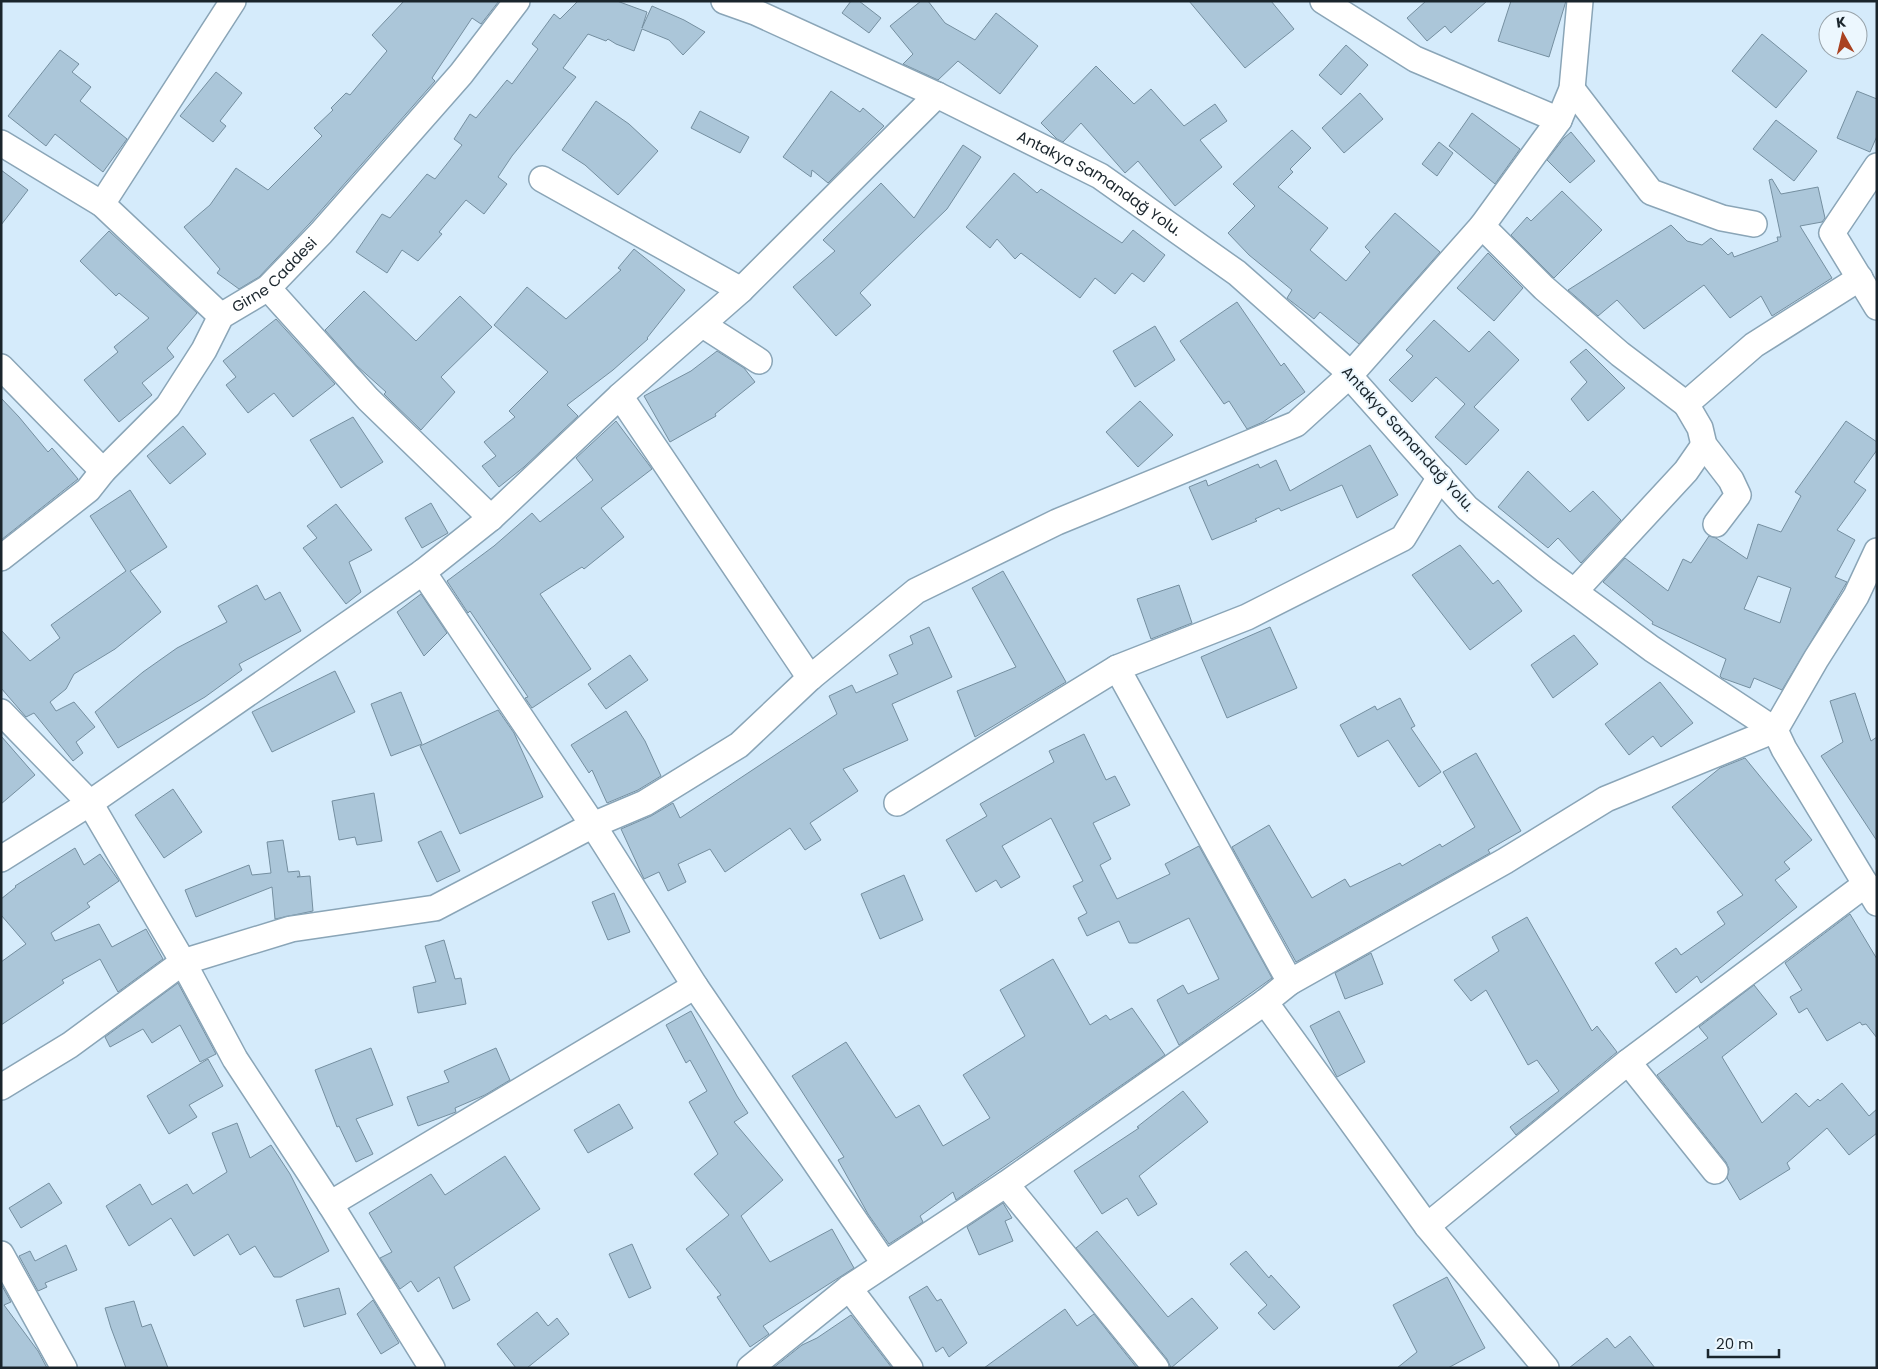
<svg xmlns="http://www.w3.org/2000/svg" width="1878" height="1369" viewBox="0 0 1878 1369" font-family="Poppins,sans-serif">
	<rect width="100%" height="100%" fill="#d5ebfb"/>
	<!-- building -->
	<g fill="#abc6d9" stroke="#758fa0" fill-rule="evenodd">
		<polygon points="404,1 499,1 481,24 472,18 432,78 435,81 310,223 259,277 239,289 217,273 220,269 184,227 210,205 236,168 268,190 322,136 314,128 333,110 331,108 346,93 350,95 387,51 372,35"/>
		<polygon points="578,1 617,1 647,12 642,28 652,6 684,20 705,32 683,55 669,40 642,29 634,51 616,44 608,39 606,41 588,34 563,68 576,77 512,156 498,177 507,184 484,214 466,200 439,232 442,234 418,261 402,250 387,273 356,252 382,214 390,218 427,174 435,179 462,145 454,139 470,114 476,118 507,80 512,84 538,49 532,44 554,14 560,19"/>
		<polygon points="851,1 859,1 881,18 869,33 842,13"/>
		<polygon points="921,1 928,1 945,23 975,40 996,13 1038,46 1000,94 958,61 938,80 903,64 913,54 890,26"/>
		<polygon points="1189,1 1271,1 1294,29 1245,68"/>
		<polygon points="1426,1 1487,1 1451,33 1445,26 1427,41 1407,18"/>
		<polygon points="1511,1 1566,1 1549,57 1498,41"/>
		<polygon points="1762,34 1807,71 1776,108 1732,71"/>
		<polygon points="1346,45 1368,65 1341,95 1319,75"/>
		<polygon points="60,50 79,64 72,72 91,87 80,101 127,139 103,172 55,134 46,146 8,116"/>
		<polygon points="1096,66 1134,104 1151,89 1184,126 1215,104 1227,121 1200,140 1222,167 1175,206 1138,161 1125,173 1081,123 1063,142 1057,139 1041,123"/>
		<polygon points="216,72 242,93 220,121 226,126 213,142 180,116"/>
		<polygon points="831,91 860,112 863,108 884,126 828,183 812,170 811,177 783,157"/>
		<polygon points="1857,91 1877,99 1877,136 1870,152 1837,138"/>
		<polygon points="1360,93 1383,119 1344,153 1322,128"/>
		<polygon points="596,101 629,124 658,151 618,195 585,165 562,150"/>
		<polygon points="700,111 749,137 740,153 691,128"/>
		<polygon points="1472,113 1520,149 1495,184 1449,146"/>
		<polygon points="1776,120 1817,151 1794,181 1753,149"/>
		<polygon points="1292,130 1311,148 1290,169 1293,172 1278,187 1328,228 1310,250 1346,281 1370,252 1365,247 1395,213 1440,252 1359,344 1320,312 1314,319 1287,298 1292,290 1249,255 1228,233 1255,206 1233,184"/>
		<polygon points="1571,132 1595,161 1570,183 1547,160 1564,138"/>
		<polygon points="1439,142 1453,153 1437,176 1422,164"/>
		<polygon points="963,145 981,157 947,209 860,293 871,305 836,336 793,287 835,251 823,240 881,183 914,218"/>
		<polygon points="1,170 28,190 1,225"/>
		<polygon points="1014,173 1037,193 1041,189 1122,243 1133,230 1165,255 1144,282 1132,273 1115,294 1095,278 1080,298 1021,253 1015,259 997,239 990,248 966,227"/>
		<polygon points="1772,179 1781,194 1818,187 1825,218 1822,222 1800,226 1832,278 1772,316 1761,296 1730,318 1704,285 1644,329 1617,300 1598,316 1568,290 1671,225 1687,241 1702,245 1711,238 1728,255 1732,252 1734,257 1778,241 1777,237 1781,237 1769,180"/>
		<polygon points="1562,191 1602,230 1554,278 1511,235 1527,217 1531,221"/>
		<polygon points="109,231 197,313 167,348 174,357 142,383 152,395 119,422 84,380 118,352 114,347 149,318 119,293 116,296 80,261"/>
		<polygon points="634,249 685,290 647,338 648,339 613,370 567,405 578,416 524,467 499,487 482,466 496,456 484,442 515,417 509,411 548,372 494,325 527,287 566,319 621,270 618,268"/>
		<polygon points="1488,253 1523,288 1494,321 1457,288"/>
		<polygon points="364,291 416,341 460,296 492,327 441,377 455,392 421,430 392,402 384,394 386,392 357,366 325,330"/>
		<polygon points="1237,302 1281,366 1284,363 1305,392 1263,422 1247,429 1229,401 1224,404 1180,341"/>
		<polygon points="276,319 335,384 293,417 274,393 248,413 226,385 236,377 223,361"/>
		<polygon points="1434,320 1469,352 1489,331 1519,360 1474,407 1499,430 1466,465 1435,437 1465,404 1436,377 1412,402 1389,380 1413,356 1406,350"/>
		<polygon points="1155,326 1175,360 1135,387 1113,351"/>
		<polygon points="1586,349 1625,388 1588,421 1571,399 1587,382 1570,362"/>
		<polygon points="717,351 744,368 755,382 715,414 716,416 670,442 644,396 691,371"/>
		<polygon points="1,398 19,417 48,452 52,448 78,479 1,540"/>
		<polygon points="1140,401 1173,435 1138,467 1106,432"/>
		<polygon points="353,417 383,462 341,488 310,440"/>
		<polygon points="616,421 652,469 601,508 624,537 584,569 582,567 540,594 591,669 532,708 525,698 528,697 470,611 468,613 447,581 494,546 532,513 540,522 593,480 576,458"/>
		<path d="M1846 421 1877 442V450L1854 482 1866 490 1837 530 1855 540 1835 577 1847 582 1782 690 1754 678 1750 688 1722 678 1720 676 1726 659 1652 624 1653 622 1603 582 1625 558 1668 591 1683 559 1691 563 1709 536 1716 538 1747 559 1758 524 1781 532 1801 496 1795 492ZM1758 576 1791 588 1780 623 1744 609Z"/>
		<polygon points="183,426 206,454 170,484 147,456"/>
		<polygon points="1370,445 1398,495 1357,518 1342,485 1281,511 1279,508 1255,519 1257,521 1212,540 1189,487 1206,480 1208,486 1258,464 1260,468 1276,460 1290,491"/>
		<polygon points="1528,471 1570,512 1593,491 1621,520 1581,563 1558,538 1548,548 1498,507"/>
		<polygon points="130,490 167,547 130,571 161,612 115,649 74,674 66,689 50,702 56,711 74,702 95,727 76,742 83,753 73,761 34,713 26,717 1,688 1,630 30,661 60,638 51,625 126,571 90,516"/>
		<polygon points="431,503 448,533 422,548 405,518"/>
		<polygon points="336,504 372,550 349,562 361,592 346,604 303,548 317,538 307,526"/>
		<polygon points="1460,545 1493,584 1498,580 1522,611 1470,650 1412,575"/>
		<polygon points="1003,571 1066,682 975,737 957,691 1016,667 972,588"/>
		<polygon points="257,585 265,600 280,592 301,631 239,664 242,670 205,697 118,748 95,712 143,672 177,648 227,622 218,606"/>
		<polygon points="1179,585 1192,623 1151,639 1137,599"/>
		<polygon points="421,594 447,633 424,656 397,612"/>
		<polygon points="929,627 952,677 892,704 908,740 843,769 858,791 810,823 821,840 805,850 790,828 725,872 710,849 678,864 686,882 668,891 659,872 644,879 621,829 651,816 673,803 680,818 837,714 829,696 852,685 856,693 898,674 889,655 913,644 910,636"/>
		<polygon points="1270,627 1297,688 1227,718 1201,657"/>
		<polygon points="1574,635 1598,664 1553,698 1531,665"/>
		<polygon points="630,655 648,680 606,709 588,684"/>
		<polygon points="335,671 355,712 272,752 252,712"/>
		<polygon points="1660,682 1693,723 1661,747 1653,736 1629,755 1605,724"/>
		<polygon points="401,692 422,744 391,756 371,704"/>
		<polygon points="1855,693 1871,741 1877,737 1877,841 1821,756 1843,742 1830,701"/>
		<polygon points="1400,698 1415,726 1411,728 1441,772 1419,787 1388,740 1358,757 1340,725 1375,706 1377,710"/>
		<polygon points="498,710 514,733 543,797 460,834 420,746"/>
		<polygon points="626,711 645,741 661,776 638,790 607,803 592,770 589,773 571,745"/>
		<polygon points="1084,734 1106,780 1115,776 1130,805 1093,823 1111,859 1100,865 1117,899 1170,874 1165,864 1199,846 1272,978 1179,1045 1157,1000 1183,985 1188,994 1219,979 1189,918 1137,943 1129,943 1119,921 1087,936 1078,918 1087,913 1073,886 1083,881 1051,818 1002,846 1020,877 1001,888 996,880 976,892 946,840 987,816 980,804 1054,762 1049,751"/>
		<polygon points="1,736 35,775 1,804"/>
		<polygon points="1476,753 1521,831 1488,850 1490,853 1296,962 1232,847 1269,825 1312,898 1345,879 1350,887 1400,863 1402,866 1440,844 1442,847 1475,827 1443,772"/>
		<polygon points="1745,758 1812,840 1784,862 1790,869 1775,880 1797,907 1701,983 1697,976 1676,993 1655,963 1676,948 1681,955 1725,924 1717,912 1743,895 1672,807 1720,768"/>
		<polygon points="173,789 202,832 164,858 135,815"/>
		<polygon points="374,793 382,841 357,845 355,837 339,840 332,801"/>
		<polygon points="441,831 460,871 437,882 418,842"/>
		<polygon points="283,840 288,872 299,871 300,876 297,877 310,876 313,911 275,919 272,887 196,917 185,890 249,865 252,875 271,873 267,842"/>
		<polygon points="75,848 84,865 100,854 119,881 87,903 90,907 51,933 55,941 99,924 112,947 146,929 163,959 118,992 100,959 62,980 64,983 1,1025 1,962 26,944 1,915 1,899 16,887 15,886"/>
		<polygon points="904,875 923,920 880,939 861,894"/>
		<polygon points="614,893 630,932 608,940 592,902"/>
		<polygon points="1850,914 1877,959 1877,1038 1866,1024 1862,1025 1860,1022 1827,1041 1807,1008 1799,1013 1790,997 1802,990 1785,963"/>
		<polygon points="1527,917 1592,1031 1597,1026 1617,1052 1516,1135 1510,1127 1559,1091 1537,1060 1528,1065 1486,990 1471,1001 1454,980 1499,951 1492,937"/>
		<polygon points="444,940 455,979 461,978 466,1004 418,1013 413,987 436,982 425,946"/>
		<polygon points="1371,953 1383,984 1345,999 1335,973"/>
		<polygon points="1053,959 1090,1025 1106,1015 1110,1020 1132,1008 1165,1055 956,1200 953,1192 920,1216 923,1222 889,1244 868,1214 838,1160 844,1157 792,1076 846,1042 896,1118 919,1105 943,1146 990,1118 963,1075 1025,1036 1000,990"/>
		<polygon points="178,983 216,1054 200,1062 180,1025 152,1043 143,1029 110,1047 105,1037"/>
		<polygon points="1754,985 1777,1014 1722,1057 1762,1123 1796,1093 1809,1107 1818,1099 1820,1101 1842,1083 1869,1116 1877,1109 1877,1133 1849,1155 1827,1128 1787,1163 1790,1169 1740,1200 1727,1178 1729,1169 1726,1162 1657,1075 1708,1038 1699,1027"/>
		<polygon points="691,1011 737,1096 748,1113 734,1122 783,1180 741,1216 770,1262 832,1229 854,1268 763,1326 769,1334 750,1347 717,1297 721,1295 686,1249 729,1215 694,1174 718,1154 689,1102 707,1091 690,1060 686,1063 666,1025"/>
		<polygon points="1339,1011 1365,1062 1337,1077 1310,1026"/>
		<polygon points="371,1048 393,1105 356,1119 373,1154 356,1162 339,1126 337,1127 315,1070"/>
		<polygon points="496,1048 510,1080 485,1095 455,1108 456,1112 418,1126 407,1097 449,1082 444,1071"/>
		<polygon points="208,1059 223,1086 189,1105 197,1117 169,1134 147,1096"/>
		<polygon points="1183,1091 1208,1122 1139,1176 1157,1204 1138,1216 1127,1198 1102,1214 1074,1171 1139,1128 1137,1127"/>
		<polygon points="619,1104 633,1128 588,1153 574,1130"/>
		<polygon points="237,1123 250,1158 271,1145 290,1174 329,1251 281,1277 274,1277 255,1246 240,1255 228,1234 194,1256 171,1218 129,1246 106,1206 140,1184 152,1205 187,1184 193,1194 227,1172 212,1133"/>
		<polygon points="505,1156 540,1209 454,1267 470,1300 453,1309 439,1277 418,1292 411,1281 400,1289 380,1258 392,1252 369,1213 431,1174 445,1195"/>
		<polygon points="49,1183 62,1203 21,1228 9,1208"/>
		<polygon points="1003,1203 1012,1218 1005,1221 1013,1241 979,1255 967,1227"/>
		<polygon points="1097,1231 1168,1317 1192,1298 1218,1328 1171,1368 1167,1359 1076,1248"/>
		<polygon points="632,1244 651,1288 629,1298 609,1254"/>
		<polygon points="66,1245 77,1270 45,1283 47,1287 38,1291 19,1256 30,1251 35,1261"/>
		<polygon points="1246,1251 1269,1278 1271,1275 1300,1307 1274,1330 1258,1313 1267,1305 1230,1264"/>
		<polygon points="1447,1277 1485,1348 1448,1368 1397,1368 1417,1352 1393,1305"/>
		<polygon points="1,1284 11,1302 4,1305 38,1351 47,1368 1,1368"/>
		<polygon points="927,1286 937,1301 941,1299 967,1343 949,1357 943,1347 936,1352 909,1297"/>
		<polygon points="339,1288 346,1314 304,1327 296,1300"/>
		<polygon points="373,1300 399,1343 381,1354 357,1314"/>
		<polygon points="134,1301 142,1327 151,1324 168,1368 126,1368 111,1328 105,1308"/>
		<polygon points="1065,1309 1077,1326 1094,1314 1137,1368 984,1368"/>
		<polygon points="537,1312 548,1326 557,1318 569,1334 527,1368 516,1368 497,1344"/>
		<polygon points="851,1315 892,1368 773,1368 802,1345 817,1338"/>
		<polygon points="1630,1336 1655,1368 1569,1368 1607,1338 1615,1348"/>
	</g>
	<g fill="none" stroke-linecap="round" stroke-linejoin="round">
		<!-- minor casing -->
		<g stroke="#8aa5b7" stroke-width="28">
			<g id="minor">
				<path id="s1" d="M724 1 755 12 937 95 1100 176 1237 273 1351 374 1353 380 1467 508 1545 570 1652 649 1775 730 1784 749 1877 903"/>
				<polyline points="1323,1 1415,59 1559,120"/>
				<polyline points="1572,89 1651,192 1722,218 1754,224"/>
				<polyline points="1,143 102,204 221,316"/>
				<polyline points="1877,166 1832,233 1877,307"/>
				<polyline points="542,179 741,290"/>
				<polyline points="102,204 233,1"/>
				<polyline points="1482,226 1544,288 1620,354 1686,404 1754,345 1860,278"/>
				<polyline points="268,288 368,399 491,518"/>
				<polyline points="703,325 759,361"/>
				<polyline points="1,367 103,471"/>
				<polyline points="620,396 810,678"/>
				<polyline points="1686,404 1700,428 1704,445 1731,480 1738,495 1716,524"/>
				<path id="s2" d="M1 558 88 490 103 471 168 406 204 350 221 316 268 288 321 233 461 74 517 1"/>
				<polyline points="423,572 593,825 695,986 884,1263"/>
				<polyline points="1575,591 1686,471 1704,445"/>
				<polyline points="1,712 90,803 183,962 235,1059 330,1204 432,1368"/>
				<polyline points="897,803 1117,668"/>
				<polyline points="1,859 90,803 423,572 491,518 620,396 741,290 937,95"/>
				<polyline points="1290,982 1117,668 1247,617 1403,538 1440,477"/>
				<polyline points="1265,1002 1427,1226 1546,1368"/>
				<polyline points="1628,1062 1715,1171"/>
				<polyline points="1,1087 70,1045 183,962 291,929 435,908 593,825 645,803 739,745 810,678 916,591 1057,522 1296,424 1351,374 1482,226 1559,120 1572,89 1580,1"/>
				<polyline points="1006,1184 1156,1368"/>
				<polyline points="330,1204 695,986"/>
				<polyline points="1427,1226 1628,1062 1866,884"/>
				<polyline points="1,1254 64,1368"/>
				<polyline points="849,1288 910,1368"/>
				<polyline points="750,1368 849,1288 1006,1184 1265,1002 1290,982 1505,861 1606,799 1775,730 1816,659 1856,596 1877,551"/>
			</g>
		</g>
		<!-- minor -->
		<use href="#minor" stroke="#fff" stroke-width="25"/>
	</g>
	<g text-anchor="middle" stroke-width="4" stroke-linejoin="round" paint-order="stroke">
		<!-- street labels -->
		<g font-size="15" fill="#1a252c" stroke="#ecf7fe">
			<text dy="5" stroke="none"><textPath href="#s1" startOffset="418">Antakya Samandağ Yolu.</textPath></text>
			<text dy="5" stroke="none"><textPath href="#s2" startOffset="399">Girne Caddesi</textPath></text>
			<text transform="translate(1408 439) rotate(48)" y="5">Antakya Samandağ Yolu.</text>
		</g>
	</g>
	<!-- border -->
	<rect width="1878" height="1369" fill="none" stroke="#1a252c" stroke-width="5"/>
	<!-- north arrow -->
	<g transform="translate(1843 35) rotate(352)"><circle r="24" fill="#ecf7fe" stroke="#98a3aa"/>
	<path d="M0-4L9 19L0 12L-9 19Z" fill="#a94221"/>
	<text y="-8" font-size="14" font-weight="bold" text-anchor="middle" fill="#1a252c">K</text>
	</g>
	<!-- scale -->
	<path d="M1708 1349v8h71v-8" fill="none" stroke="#1a252c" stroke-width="2.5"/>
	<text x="1716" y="1349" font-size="15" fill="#1a252c" stroke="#ecf7fe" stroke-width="4" paint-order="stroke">20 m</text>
</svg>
